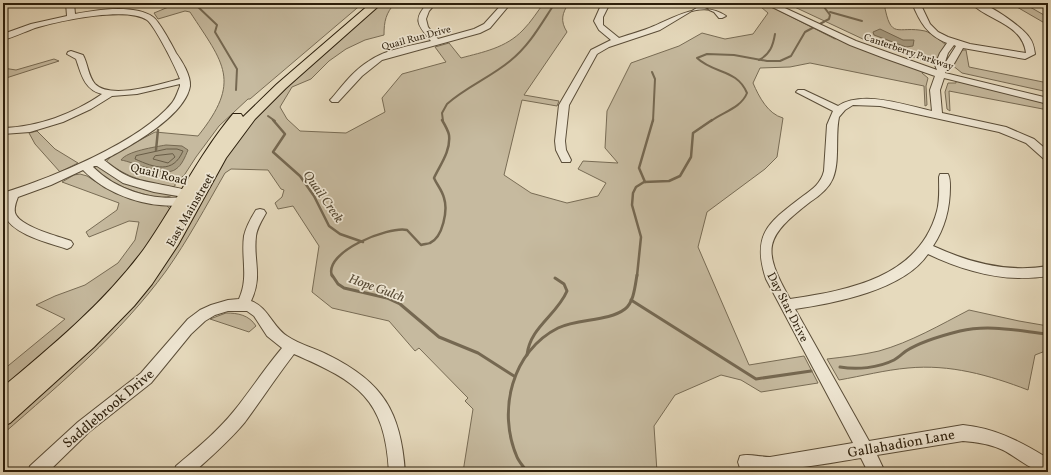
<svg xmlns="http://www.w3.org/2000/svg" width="1051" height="475" viewBox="0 0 1051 475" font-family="Vollkorn,serif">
	<rect width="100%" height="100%" fill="#e6dabd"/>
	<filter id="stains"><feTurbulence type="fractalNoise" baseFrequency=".005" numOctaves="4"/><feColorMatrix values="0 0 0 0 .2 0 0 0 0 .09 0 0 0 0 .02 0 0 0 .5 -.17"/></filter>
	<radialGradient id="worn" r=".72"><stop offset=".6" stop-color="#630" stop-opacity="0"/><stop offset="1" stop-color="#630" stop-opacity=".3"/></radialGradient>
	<!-- green -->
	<g fill="#c6ba9f" stroke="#786c55">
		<path d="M178 3H363L250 99H248L219 126 196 157 185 174 175 184V186L172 187C144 182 129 178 106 162L112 155 155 132 198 136C242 81 224 64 190 12L185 11 158 19 154 13Z"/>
		<path d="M381 3H395C386 13 384 21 384 35L365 40 346 49 329 61 311 79 292 87 280 107 287 119 300 131 346 133 385 112 382 98 402 74 446 62 435 47 449 43 461 58C483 52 506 48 523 30 531 22 537 12 544 3H569C562 13 560 21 567 32L524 95 559 101 557 106 522 100 504 175 531 193 567 203 598 196 606 183 578 169 583 161 618 163 605 148 607 111 631 63 679 46 702 33 725 39 753 34 768 13 761 7 752 3H764L835 39 838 38 923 71 922 73 928 78 926 86 927 105 925 106 924 86 810 63 790 67 760 68 753 83C759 97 768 114 783 118L777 157 765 169 707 212 698 247 749 365 804 356 818 383 761 392 741 380 721 375 675 395 654 426 657 472H463L473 409 465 401 468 398 419 348 415 351 389 321 332 308 312 292 319 246 293 206 278 209 275 203 282 197 284 190 281 189 268 170 231 169 225 173C206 206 188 240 166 271 120 334 61 383 3 434V423L224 160 260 111Z"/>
		<path d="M786 3H884C891 42 897 25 925 31 932 33 941 41 946 45L937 61 927 62 865 40Z"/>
		<polygon points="1010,3 1023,3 1044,15 1048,16 1048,25"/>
		<polygon points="960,50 966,50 969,67 1048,83 1048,92 962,73 952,65"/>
		<polygon points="54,59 59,61 3,79 3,68 16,70"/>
		<polygon points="956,81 1048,103 1048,110 949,91 950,111 947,109 945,92 948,83 956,83"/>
		<polygon points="37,131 55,149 78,163 60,172 35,144 29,133"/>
		<path d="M98 166 118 179 172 195C161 204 117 185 105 179 101 176 97 172 93 168Z"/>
		<polygon points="80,174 87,176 101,185 119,193 165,204 170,209 156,234 115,288 3,393 3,370 65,319 36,305 55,296 85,285 118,263 135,240 139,222 129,221 89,237 86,232 117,210 119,203 62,182 74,175"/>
		<path d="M969 310 1019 321 1048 326V350L1035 355 1028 390C989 375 950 364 908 368 885 370 862 376 839 380L827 359C844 357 862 355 879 351 911 342 940 325 969 310Z"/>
		<path d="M226 313C238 313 249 315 256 326L249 332 210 319Z"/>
	</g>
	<!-- water -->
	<g fill="#a69a80" stroke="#756851">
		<polygon points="880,29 903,40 914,40 913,46 906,47 874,35 873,32"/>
		<path d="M166 145 182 146 188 150C185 157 182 165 176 169 165 178 134 162 121 160 127 151 155 147 166 145Z"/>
	</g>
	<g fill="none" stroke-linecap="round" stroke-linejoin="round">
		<!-- shore -->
		<g stroke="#685c46" stroke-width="1">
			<path d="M167 149H177L183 151C173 174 155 168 135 159L136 156Z"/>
			<polygon points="173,154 175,157 168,163 153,159 155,156"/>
		</g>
		<!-- stream-far2 -->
		<g stroke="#756851" stroke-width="2">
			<polyline points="196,3 196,5 217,25 215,32 237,69 236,90"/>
			<polyline points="830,12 862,21"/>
			<path d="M759 60C770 54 773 46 775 34"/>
			<polyline points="652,72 655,79 653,121"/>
			<polyline points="268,116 275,121"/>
			<path d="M443 121 442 113 447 104C466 87 491 77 510 61 530 45 541 24 555 3"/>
			<path d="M711 121C723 112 741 108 747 93 737 69 714 74 697 58L707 54 734 55 767 61H780L791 56 805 32 829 19 830 15 821 3"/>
		</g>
		<!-- stream-far1 -->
		<g stroke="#756851" stroke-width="2.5">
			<polyline points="273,120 285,134 273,152 300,176 314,196 329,226 340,234 363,242"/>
			<polyline points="156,150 158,130"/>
			<polyline points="645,182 639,168 653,120"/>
			<path d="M332 276C323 252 388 226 407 230L421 245C424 244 428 244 430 243 443 237 448 210 444 198 442 190 437 185 434 178 440 165 451 151 449 135 448 130 445 125 442 120"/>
			<polyline points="637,276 641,237 632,205 633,193 636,187 644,182 669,181 680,176 691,157 693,133 712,120"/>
		</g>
		<!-- stream -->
		<g stroke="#756851" stroke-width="3">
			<polyline points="332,275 338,284 344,288 387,298 400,304 439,337 478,353 514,376"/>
			<polyline points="631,300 756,379 811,371"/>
			<path d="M527 355C530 327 557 315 567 291L564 284 555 278"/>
			<path d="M840 367C857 370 878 368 894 360 898 358 902 354 906 351 920 342 944 335 960 331 989 324 1019 331 1048 334"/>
			<path d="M527 472C524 467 519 462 517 457 497 411 512 351 558 328 578 318 608 322 625 309 634 302 635 286 637 275"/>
		</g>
		<!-- minor casing -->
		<g stroke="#5a4d38" stroke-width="2">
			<g id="minor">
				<path d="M66 3H74L75 14C95 10 135 4 153 17 159 21 172 45 176 53 182 61 191 76 190 86 185 116 129 147 104 160 112 166 120 173 130 177 145 184 194 187 201 198 198 203 191 204 185 205 150 209 108 196 83 170L51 185 18 197C16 202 13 210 16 215 24 228 58 236 71 241L73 244 71 247 67 249C49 243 12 234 5 216 2 211 4 205 6 200L3 201V193C52 178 140 142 172 103 176 98 178 91 180 86V84L137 94 112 96 91 109 63 122 30 132 3 134V128C38 127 73 114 102 94 84 90 81 73 76 59L67 54 68 52 71 51 83 55C88 64 88 76 95 84 111 100 160 84 180 79 176 68 155 26 147 20 126 6 59 21 35 28 24 32 14 37 3 40V34L31 24 67 16ZM94 166H97L123 183 154 192 184 197C152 201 116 190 93 167Z"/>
				<path d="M428 3H436L429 11 426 19 428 27 438 39 474 29 484 24 503 3H511L490 28 480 33 382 60 362 76 338 102H332L330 100 332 98C343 85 354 70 369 61 386 49 411 46 431 41 418 25 412 20 428 3Z"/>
				<path d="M602 3H610L603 17V25L619 38C630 34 643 31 654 26 677 16 703 0 726 16L722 18H719L714 12 700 6 660 30 609 47 597 54 569 105 565 141 566 150 571 160 570 162H562L556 150 555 141 559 105 591 50 611 40 599 30 594 21Z"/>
				<path d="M764 3H774L856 41 937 70 935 65 940 53 947 43C927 35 920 22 912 3H920L930 24 938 32 948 37 970 44 1026 53C1022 23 988 21 971 3 974 3 978 2 980 3 992 6 1022 27 1029 37 1033 42 1034 47 1035 54L1025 59 963 48 951 69 946 71 945 73 1048 98V104L944 78 940 90 942 113 1006 127 1034 139 1048 151V160L1044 159 1026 143 999 132 880 106 853 105 845 110 839 117C835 136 840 161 833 178 829 188 819 196 810 202 765 237 761 248 790 299 849 290 919 278 937 211 940 200 939 188 939 177L940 174H948C950 178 950 182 950 187 950 208 945 228 933 246 970 263 1008 273 1048 266V276C1006 283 966 272 928 254 904 290 835 303 795 309L869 441 963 425C993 428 1018 440 1044 456L1048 459V472C1032 472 1017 457 1003 450 990 444 977 442 963 441L877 455 885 472H868L861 458C830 463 768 475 740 468L738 462 740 456C749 453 760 457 770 457L853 443 766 279C751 234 769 222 803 196 813 189 821 183 824 171L827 125 833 111 796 92 798 90H804L838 106C863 90 904 105 932 111L930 90 935 76 884 58 850 45ZM954 45 956 46 944 65 948 53Z"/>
				<path d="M260 209 264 210 266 213C262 220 257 228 256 236 253 261 263 276 251 301 268 307 272 326 287 336 300 345 315 348 328 355 383 382 401 412 405 472H389C385 398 358 382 294 354 277 376 262 399 245 422 230 440 212 456 194 472H174L176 466C196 449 217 432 234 411 251 390 265 368 282 348L267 336 254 316 247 311H228L215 315 205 321 191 334 151 383 89 432 48 472H28L30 466 78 422 141 373 188 319 200 310 211 305 228 300 239 299C249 278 241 258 244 236 246 227 251 218 256 210Z"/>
			</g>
		</g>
		<!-- major casing -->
		<g stroke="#2b1e0b" stroke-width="2">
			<path id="major" d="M371 3H382L286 88 255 119 226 158 178 245 152 284 134 306 94 347 10 423 3 426V387C53 345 105 302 144 249 175 205 198 156 233 114H241L243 117 277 84Z"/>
		</g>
		<!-- minor -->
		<use href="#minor" fill="#efe7d4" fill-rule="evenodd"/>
		<!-- major -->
		<use href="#major" fill="#e6dabd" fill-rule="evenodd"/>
	</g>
	<g text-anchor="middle" stroke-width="3.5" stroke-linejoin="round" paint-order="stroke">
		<!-- far-street labels -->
		<g font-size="10" fill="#2b1e0b" stroke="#efe7d4">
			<text transform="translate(416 37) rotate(-15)" y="4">Quail Run Drive</text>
			<text transform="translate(909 51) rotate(19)" y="4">Canterberry Parkway</text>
		</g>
		<!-- street labels -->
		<g font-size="12" fill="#2b1e0b" stroke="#efe7d4">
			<text transform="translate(159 174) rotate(14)" y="4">Quail Road</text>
			<text transform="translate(190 210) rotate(-60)" y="4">East Mainstreet</text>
			<text transform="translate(788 307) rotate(63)" y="4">Day Star Drive</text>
		</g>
		<!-- water labels -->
		<g font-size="13" font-style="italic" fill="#564934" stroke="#efe7d4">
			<text transform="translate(324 196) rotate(55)" y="5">Quail Creek</text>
			<text transform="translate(377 287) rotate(20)" y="5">Hope Gulch</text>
		</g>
		<!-- near-street labels -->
		<g font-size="14" fill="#2b1e0b" stroke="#efe7d4">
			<text transform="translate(108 408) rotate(-40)" y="5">Saddlebrook Drive</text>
			<text transform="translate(901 443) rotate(-10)" y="5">Gallahadion Lane</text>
		</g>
	</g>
	<!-- margin -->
	<rect width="1051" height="475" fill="none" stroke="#e6dabd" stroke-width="16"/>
	<rect x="4" y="4" width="1043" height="467" fill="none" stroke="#2b1e0b" stroke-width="2"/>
	<rect x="8" y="8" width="1035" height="459" fill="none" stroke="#2b1e0b"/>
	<rect width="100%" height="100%" filter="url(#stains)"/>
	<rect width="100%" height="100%" fill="url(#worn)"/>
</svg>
